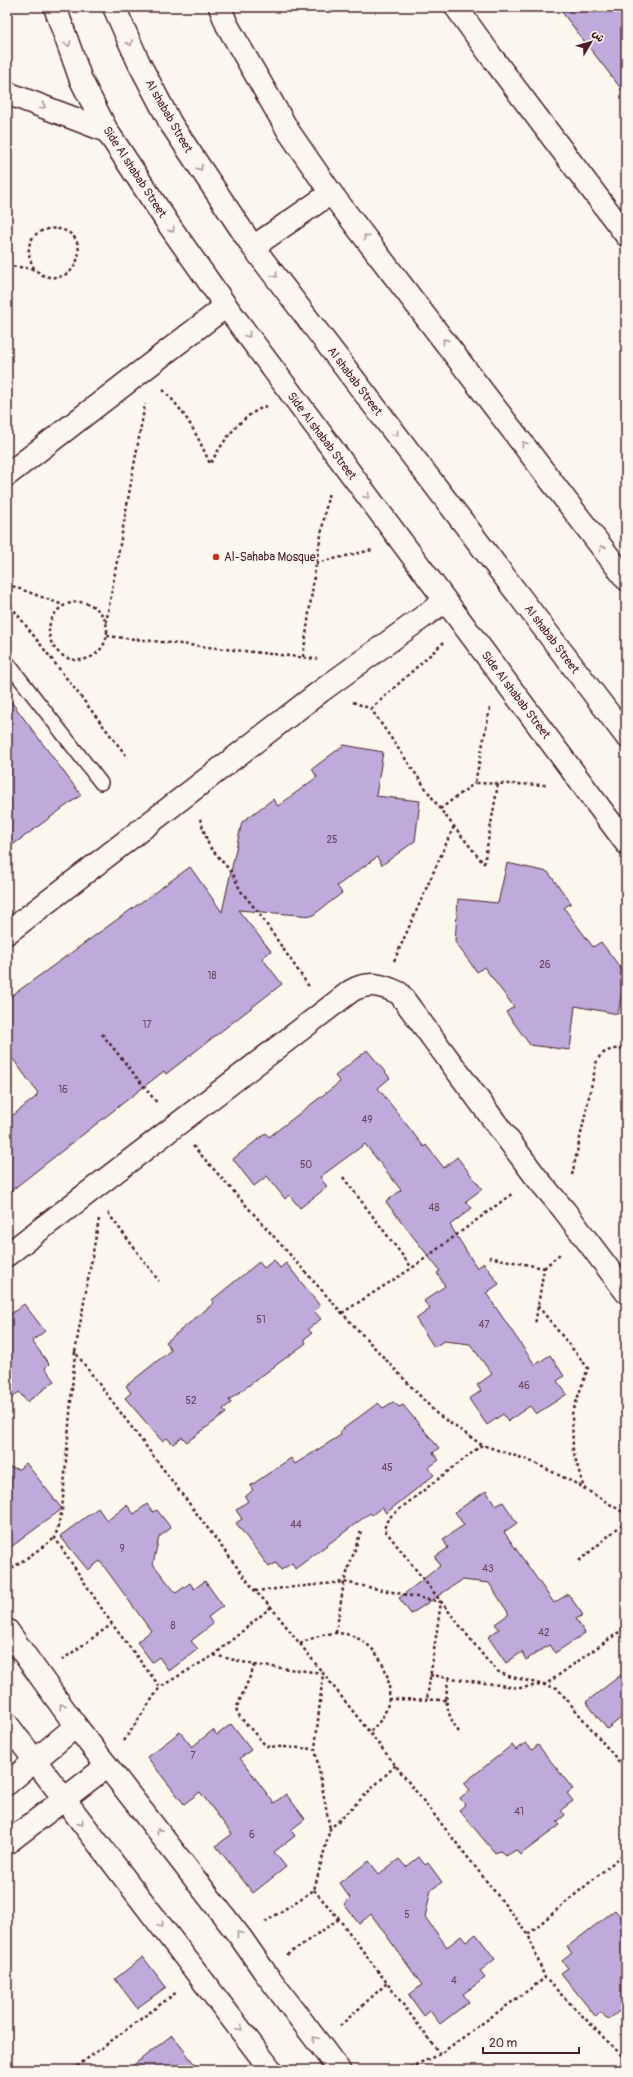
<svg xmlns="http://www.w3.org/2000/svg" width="633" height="2077" viewBox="0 0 633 2077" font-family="Pangolin,'Playpen Sans Arabic',sans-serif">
	<rect width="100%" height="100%" fill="#fbf7ec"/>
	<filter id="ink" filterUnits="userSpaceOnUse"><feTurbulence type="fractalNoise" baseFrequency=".025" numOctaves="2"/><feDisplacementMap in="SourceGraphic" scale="8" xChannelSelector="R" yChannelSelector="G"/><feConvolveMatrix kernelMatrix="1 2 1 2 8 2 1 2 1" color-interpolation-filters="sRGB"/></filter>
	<g filter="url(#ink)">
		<!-- building -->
		<g fill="#beabdb" stroke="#4a1f2b">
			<polygon points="558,7 626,7 626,95"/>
			<polygon points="7,696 81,795 7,849"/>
			<polygon points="344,745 383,752 376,796 420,801 415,841 382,865 377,857 337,886 342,893 312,916 238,910 271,951 262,958 282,984 166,1074 164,1071 7,1194 7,1120 37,1096 36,1095 38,1093 7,1051 7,999 190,867 222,912 242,822 273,799 278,806 317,777 312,769"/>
			<polygon points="507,863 548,872 571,903 564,908 593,947 601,942 625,974 618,1014 575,1006 570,1050 530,1045 506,1012 514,1007 484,967 477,972 455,942 458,899 498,903"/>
			<polygon points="367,1050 390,1078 378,1088 424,1147 426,1145 444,1168 457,1157 482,1189 466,1201 472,1208 450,1225 477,1268 484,1263 499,1284 486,1293 535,1365 550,1355 564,1376 557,1381 567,1394 536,1414 530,1406 508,1421 503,1414 487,1425 469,1399 481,1391 477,1385 492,1374 470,1344 444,1341 434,1347 416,1319 430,1309 424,1301 445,1286 437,1273 440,1271 386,1202 401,1190 365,1144 320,1177 327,1187 300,1208 289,1195 285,1199 267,1176 254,1186 233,1159 266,1133 269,1137 340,1082 335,1076"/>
			<polygon points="274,1260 280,1268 286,1263 320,1306 314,1311 321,1319 308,1329 312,1333 304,1339 306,1343 229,1400 231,1403 223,1409 226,1413 187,1442 182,1437 173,1444 167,1438 162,1441 125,1398 131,1393 126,1386 171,1350 166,1342 214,1303 212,1300 259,1262 264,1268"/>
			<polygon points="24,1304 45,1331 32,1341 49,1364 45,1368 55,1381 27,1402 19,1392 7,1402 7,1310 11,1314"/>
			<polygon points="393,1402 399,1407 403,1405 439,1448 433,1453 439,1460 428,1468 434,1475 386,1513 382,1507 372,1515 370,1513 295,1569 292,1563 281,1570 276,1563 269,1567 236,1523 242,1519 236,1510 248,1501 245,1497 253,1490 250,1486 291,1458 295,1464 341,1435 339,1432 378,1403 383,1408"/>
			<polygon points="26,1463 62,1509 7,1550 7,1467 19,1469"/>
			<polygon points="486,1491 496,1506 503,1502 517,1523 504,1532 554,1603 568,1594 583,1615 576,1619 585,1633 555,1653 549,1645 526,1660 522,1652 506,1663 488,1637 499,1629 495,1624 509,1614 489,1583 462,1580 411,1614 399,1598 440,1566 435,1557 448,1548 443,1539 464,1525 455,1512"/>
			<polygon points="147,1504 153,1512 157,1510 171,1528 159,1537 153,1564 176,1593 190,1583 194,1589 205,1581 223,1606 208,1617 213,1624 191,1641 198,1649 169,1671 159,1657 152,1662 137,1642 151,1631 100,1561 88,1570 60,1536 98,1508 107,1521 127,1505 134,1514"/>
			<polygon points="626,1671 626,1714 607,1729 586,1702"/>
			<polygon points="231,1724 251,1750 240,1758 274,1803 286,1794 305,1819 291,1830 295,1836 274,1852 286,1867 253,1893 216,1846 232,1834 200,1792 184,1804 147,1757 180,1732 192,1747 213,1730 217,1735"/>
			<polygon points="526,1743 532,1750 538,1745 573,1789 567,1793 573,1801 561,1810 565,1815 557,1822 560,1825 520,1855 516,1850 506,1856 500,1851 495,1853 459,1810 465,1805 460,1798 470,1790 464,1783 512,1745 516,1750"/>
			<polygon points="419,1857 425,1865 428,1863 442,1882 431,1890 425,1917 447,1947 461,1936 466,1942 476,1934 495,1959 480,1971 485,1978 463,1994 469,2002 440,2024 430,2011 424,2016 409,1995 422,1985 371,1914 359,1924 344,1904 350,1898 339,1883 369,1861 379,1874 399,1859 406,1867"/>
			<polygon points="615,1910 626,1923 626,2006 608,2020 601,2012 596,2017 561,1973 568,1968 562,1961 572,1953 567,1947"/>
			<polygon points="143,1957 166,1987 137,2008 115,1979"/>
			<polygon points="172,2035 199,2070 127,2070"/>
		</g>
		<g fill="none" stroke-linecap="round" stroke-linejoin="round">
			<!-- service casing -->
			<g stroke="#4a1f2b" stroke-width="16">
				<polyline id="service" points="7,662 101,783"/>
			</g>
			<!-- minor casing -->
			<g stroke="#4a1f2b" stroke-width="25">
				<g id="minor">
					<polyline points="456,7 491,56 626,235"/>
					<polyline points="7,93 107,131"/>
					<polyline points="7,475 226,306"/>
					<polyline points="7,933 321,691 445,601"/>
					<path d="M7 1255 351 991C369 981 382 985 399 993L536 1177 564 1210 626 1292"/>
					<polyline points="7,1630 76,1726 241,1938 264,1971 339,2070"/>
					<polyline points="7,1724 271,2070"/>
					<polyline points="7,1784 76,1726"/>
					<polyline points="7,1843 107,1766"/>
				</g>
			</g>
			<!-- tertiary casing -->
			<g stroke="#4a1f2b" stroke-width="25">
				<polyline id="tertiary" points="55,7 81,80 107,131 169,225 226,306 626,843"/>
			</g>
			<!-- secondary casing -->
			<g stroke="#4a1f2b" stroke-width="25">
				<g id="secondary">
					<polyline points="114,7 139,63 171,124 253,247 626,736"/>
					<polyline points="220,7 227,25 289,132 331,193 626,579"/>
					<polyline points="253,247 331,193"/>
				</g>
			</g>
			<!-- path -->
			<g stroke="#4a1f2b" stroke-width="2.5" stroke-dasharray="3 3" stroke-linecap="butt">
				<path d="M7 266C15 267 27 267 35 270 38 271 41 275 45 276 57 280 71 275 76 263 95 215 5 217 35 270"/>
				<path d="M163 390C185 411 198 436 210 464 225 439 238 418 266 406"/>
				<polyline points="316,563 372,550"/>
				<polyline points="7,584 63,605"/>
				<polyline points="7,601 128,758"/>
				<circle cx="78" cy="631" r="29"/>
				<polyline points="106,623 145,404"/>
				<polyline points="107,636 317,659"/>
				<polyline points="303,657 316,563 329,491"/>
				<polyline points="353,702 371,709 440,809 484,864"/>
				<polyline points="490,708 475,783 547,785"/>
				<polyline points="371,709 443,643"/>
				<polyline points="440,809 475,783"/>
				<polyline points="200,819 209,846 233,874 240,890 258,912 310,988"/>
				<polyline points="484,864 498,784"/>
				<polyline points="394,961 454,826"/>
				<polyline points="102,1034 158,1104"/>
				<polyline points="7,1074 9,1077"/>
				<polyline points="193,1146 342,1313 437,1414 482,1445 528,1460 577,1484 626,1514"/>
				<path d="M572 1175 597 1060C605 1049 612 1049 626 1048"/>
				<polyline points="343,1177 412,1268"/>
				<polyline points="108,1213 159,1281"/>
				<polyline points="99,1219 75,1352 255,1591 271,1607 528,1934 545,1978 626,2060"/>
				<polyline points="489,1257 544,1268 535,1325"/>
				<polyline points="544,1268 561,1253"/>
				<polyline points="538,1306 588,1368 572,1414 573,1450 584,1489"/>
				<polyline points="342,1313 412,1268 513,1193"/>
				<polyline points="75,1352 62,1510 55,1538 112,1624 160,1687 214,1655 271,1607"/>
				<polyline points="482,1445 392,1515 387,1521 384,1529 486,1659 497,1671 508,1676 557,1688 626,1770"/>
				<polyline points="579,1561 626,1521"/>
				<polyline points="7,1572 55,1538"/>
				<polyline points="255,1591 344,1582 441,1602 427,1699"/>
				<polyline points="336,1633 344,1582 361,1531"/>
				<path d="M300 1644C312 1638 322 1634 335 1633 376 1632 403 1684 382 1718 379 1723 374 1727 370 1732"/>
				<polyline points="214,1655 255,1665 323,1673 315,1749 330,1829"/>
				<polyline points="62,1660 112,1624"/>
				<polyline points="255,1665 236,1709 240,1717 266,1746 315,1749"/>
				<polyline points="430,1675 520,1688 546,1684 626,1627"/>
				<path d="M449 1678C444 1699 446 1714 459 1732"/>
				<polyline points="389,1699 446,1700"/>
				<polyline points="124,1741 160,1687"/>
				<polyline points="314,1890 339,1919 440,2054"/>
				<polyline points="265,1922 314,1890 330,1829 396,1765"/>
				<polyline points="528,1934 626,1852"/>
				<polyline points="287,1955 339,1919"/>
				<polyline points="340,2026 387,1983"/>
				<polyline points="72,2070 177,1992"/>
				<polyline points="404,2070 440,2054 545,1978"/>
			</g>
			<!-- service -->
			<use href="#service" stroke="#fbf7ec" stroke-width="13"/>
			<!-- minor -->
			<use href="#minor" stroke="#fbf7ec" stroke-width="22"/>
			<!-- tertiary -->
			<use href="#tertiary" stroke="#fbf7ec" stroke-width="22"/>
			<!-- secondary -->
			<use href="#secondary" stroke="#fbf7ec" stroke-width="22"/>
		</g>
		<!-- one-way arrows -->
		<defs><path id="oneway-chevron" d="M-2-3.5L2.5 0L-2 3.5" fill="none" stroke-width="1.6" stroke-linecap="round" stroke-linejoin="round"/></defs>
		<g stroke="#ab9695">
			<use href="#oneway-chevron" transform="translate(130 43) rotate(66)"/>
			<use href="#oneway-chevron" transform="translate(68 44) rotate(70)"/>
			<use href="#oneway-chevron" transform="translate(43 106) rotate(22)"/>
			<use href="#oneway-chevron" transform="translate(200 168) rotate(57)"/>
			<use href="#oneway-chevron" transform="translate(172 230) rotate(55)"/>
			<use href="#oneway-chevron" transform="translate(366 237) rotate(-128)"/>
			<use href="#oneway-chevron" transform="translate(275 275) rotate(53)"/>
			<use href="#oneway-chevron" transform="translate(248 335) rotate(53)"/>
			<use href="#oneway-chevron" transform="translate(445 341) rotate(-127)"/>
			<use href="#oneway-chevron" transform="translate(396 434) rotate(53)"/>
			<use href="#oneway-chevron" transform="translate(524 444) rotate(-127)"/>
			<use href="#oneway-chevron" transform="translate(367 496) rotate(53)"/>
			<use href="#oneway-chevron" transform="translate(602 548) rotate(-127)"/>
			<use href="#oneway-chevron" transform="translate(62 1706) rotate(-125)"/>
			<use href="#oneway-chevron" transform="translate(81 1823) rotate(52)"/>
			<use href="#oneway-chevron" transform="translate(159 1831) rotate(-128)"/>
			<use href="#oneway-chevron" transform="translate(161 1925) rotate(52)"/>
			<use href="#oneway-chevron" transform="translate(239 1934) rotate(-127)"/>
			<use href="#oneway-chevron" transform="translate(240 2028) rotate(53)"/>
			<use href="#oneway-chevron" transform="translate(315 2039) rotate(-127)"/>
		</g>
	</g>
	<!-- markers -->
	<circle fill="#c8321e" stroke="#fbf7ec" stroke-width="1.5" cx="216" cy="557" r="4"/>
	<g text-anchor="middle" stroke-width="3.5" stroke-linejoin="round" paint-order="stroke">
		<!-- number labels -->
		<g font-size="10" fill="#674257">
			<text x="332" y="843">25</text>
			<text x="545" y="968">26</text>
			<text x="212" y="979">18</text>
			<text x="147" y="1028">17</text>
			<text x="63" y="1093">16</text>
			<text x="367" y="1123">49</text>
			<text x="306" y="1168">50</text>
			<text x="434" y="1211">48</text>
			<text x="261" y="1323">51</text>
			<text x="484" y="1328">47</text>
			<text x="524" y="1389">46</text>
			<text x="191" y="1404">52</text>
			<text x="387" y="1471">45</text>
			<text x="296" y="1528">44</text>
			<text x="122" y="1552">9</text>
			<text x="488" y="1572">43</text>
			<text x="173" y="1629">8</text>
			<text x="544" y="1636">42</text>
			<text x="193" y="1759">7</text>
			<text x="519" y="1815">41</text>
			<text x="252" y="1838">6</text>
			<text x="407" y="1918">5</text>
			<text x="454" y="1984">4</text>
		</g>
		<!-- street labels -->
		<g font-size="12" fill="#4a1f2b" stroke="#fbf7ec">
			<text transform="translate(169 116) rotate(60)" y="4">Al shabab Street</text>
			<text transform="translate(135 172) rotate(57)" y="4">Side Al shabab Street</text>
			<text transform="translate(355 381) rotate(53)" y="4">Al shabab Street</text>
			<text transform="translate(322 436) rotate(53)" y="4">Side Al shabab Street</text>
			<text transform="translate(552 639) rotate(53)" y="4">Al shabab Street</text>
			<text transform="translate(516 695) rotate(53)" y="4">Side Al shabab Street</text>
		</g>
		<!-- poi labels -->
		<g font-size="12" fill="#4a1f2b" stroke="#fbf7ec" text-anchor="start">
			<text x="224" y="561">Al-Sahaba Mosque</text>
		</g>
	</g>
	<!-- margin -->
	<rect width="633" height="2077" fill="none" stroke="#fbf7ec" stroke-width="24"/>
	<rect x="12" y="12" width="609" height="2053" fill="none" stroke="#4a1f2b" stroke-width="1.5" filter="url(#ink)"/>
	<!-- north arrow -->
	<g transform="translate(591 42) rotate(52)" stroke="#fbf7ec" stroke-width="3" paint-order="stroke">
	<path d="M0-3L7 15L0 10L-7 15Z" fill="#4a1f2b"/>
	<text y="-6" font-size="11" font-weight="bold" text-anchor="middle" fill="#4a1f2b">ش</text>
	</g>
	<!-- scale -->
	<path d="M483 2047v6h96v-6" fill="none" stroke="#4a1f2b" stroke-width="2"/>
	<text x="489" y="2047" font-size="12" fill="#4a1f2b" stroke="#fbf7ec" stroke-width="3" paint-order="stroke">20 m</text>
</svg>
